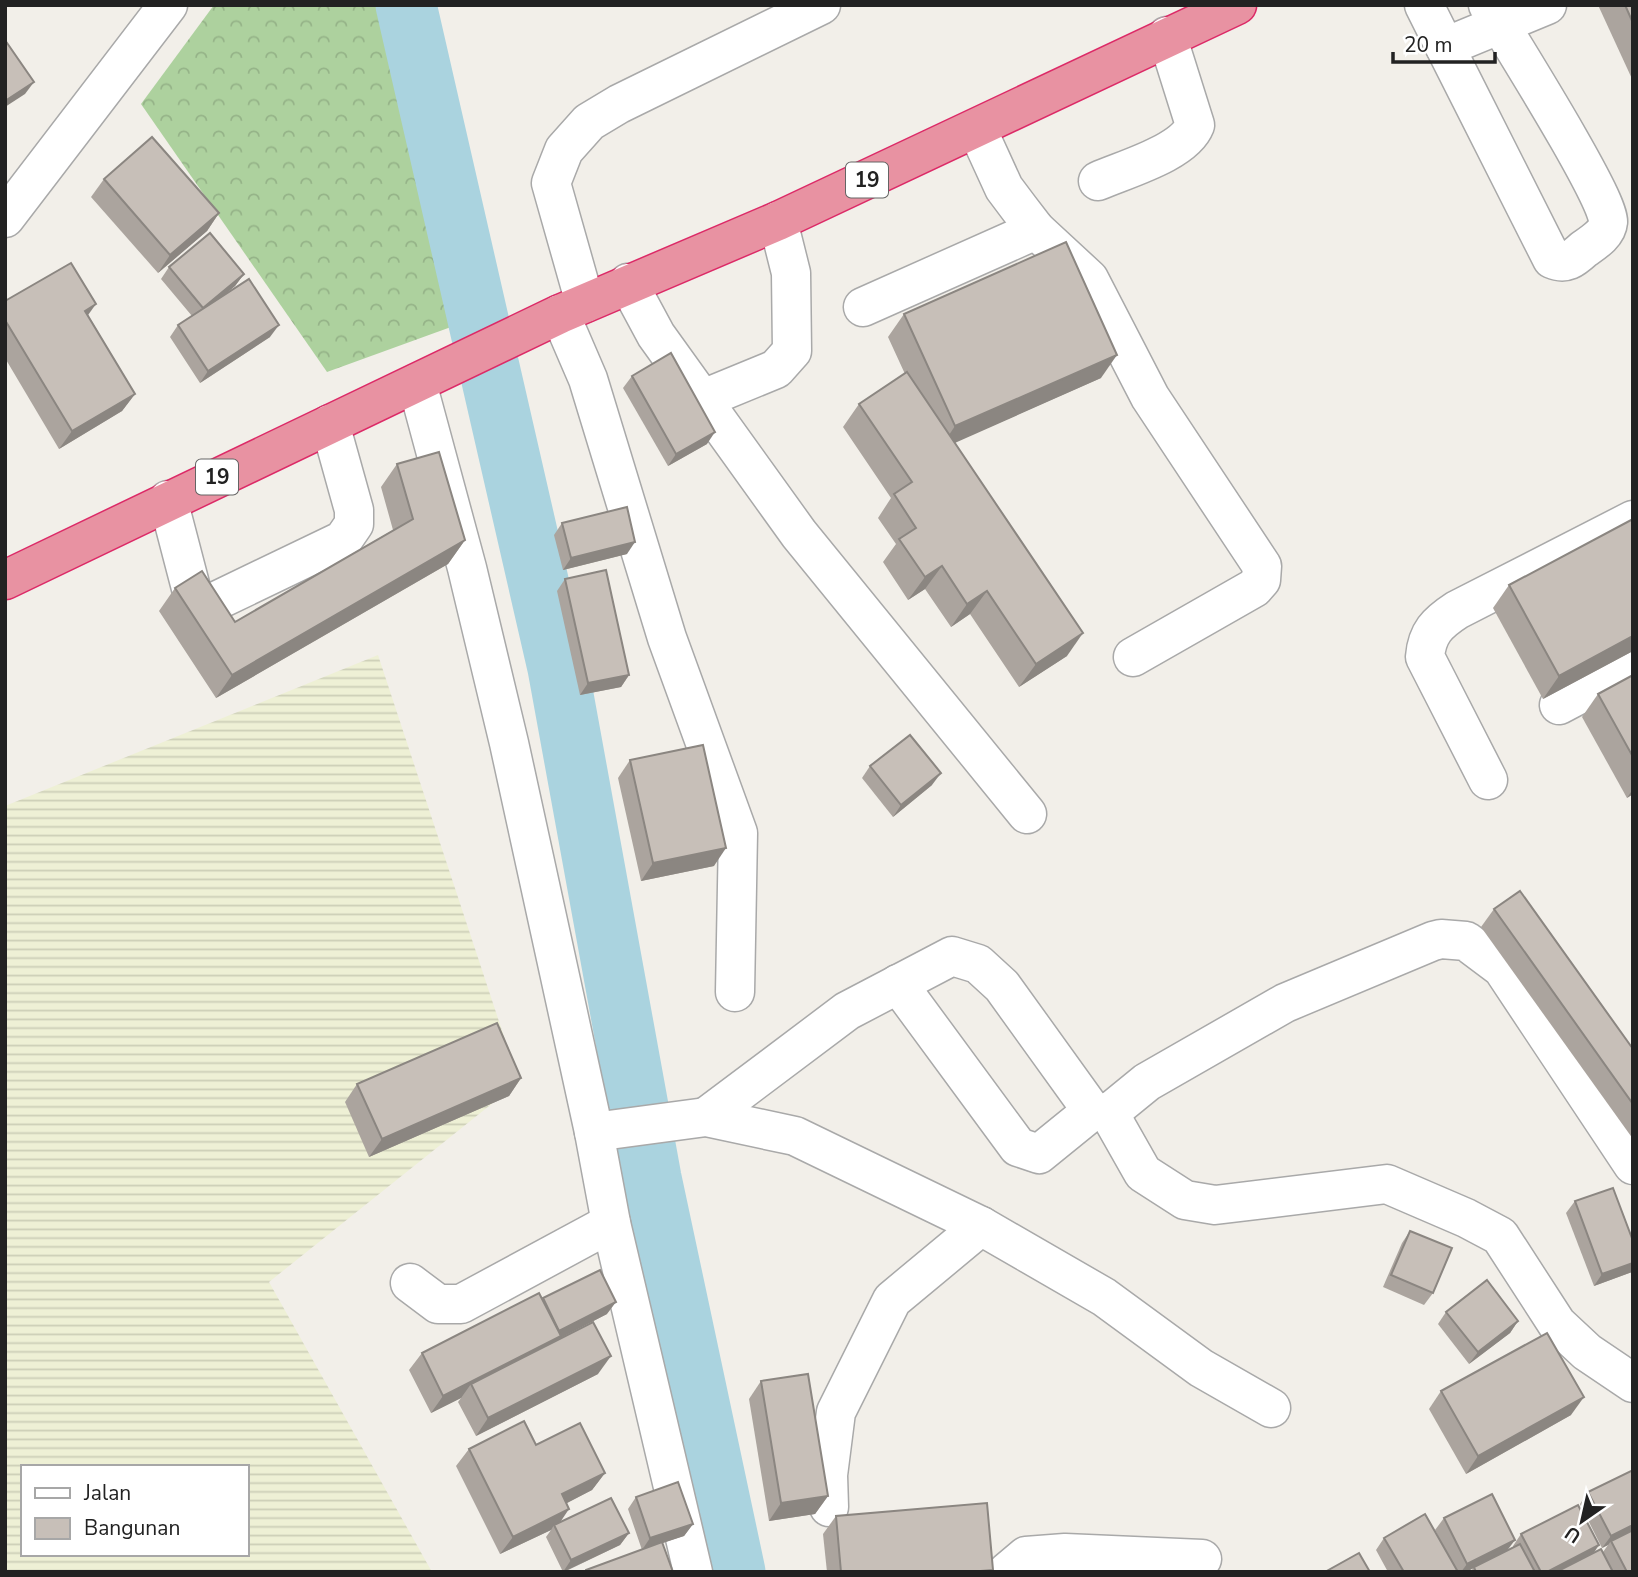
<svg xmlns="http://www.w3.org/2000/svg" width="1638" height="1577" viewBox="0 0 1638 1577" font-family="'Nunito Sans',sans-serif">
	<defs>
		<pattern id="farmland-rules" width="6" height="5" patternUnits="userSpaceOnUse" patternTransform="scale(1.75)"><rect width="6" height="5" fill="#eef0d5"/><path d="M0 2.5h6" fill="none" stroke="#ccceb7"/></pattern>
		<pattern id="forest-crowns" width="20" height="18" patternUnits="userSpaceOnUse" patternTransform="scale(1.75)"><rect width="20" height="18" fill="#add19e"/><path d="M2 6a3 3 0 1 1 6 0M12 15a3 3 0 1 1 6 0" fill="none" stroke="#95b388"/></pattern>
	</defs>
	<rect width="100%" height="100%" fill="#f2efe9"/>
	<!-- farmland -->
	<path fill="url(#farmland-rules)" fill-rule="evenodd" d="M378 655 519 1082 269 1282 432 1572H5V806ZM23 1467H247V1554H23Z"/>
	<!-- forest -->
	<polygon fill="url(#forest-crowns)" points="214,5 379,5 451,327 327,372 141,104"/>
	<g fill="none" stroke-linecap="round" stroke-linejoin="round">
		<!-- river -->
		<polyline stroke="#aad3df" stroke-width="61" points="406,5 558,668 651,1178 735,1572"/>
		<!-- minor casing -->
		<g stroke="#a9a9a9" stroke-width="41">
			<g id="minor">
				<polyline points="1424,5 1445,47 1547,5"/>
				<path d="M1445 47 1552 259C1566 265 1573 259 1584 249 1594 242 1607 234 1608 222 1611 201 1506 35 1488 5"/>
				<polyline points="977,129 1004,188 1019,208 1036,230 1089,279 1150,397 1262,566 1261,580 1254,588 1133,657"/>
				<path d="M1098 181C1125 169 1184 153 1195 125L1167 36"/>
				<polyline points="5,218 168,5"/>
				<polyline points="628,283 656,335 799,534 1027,814"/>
				<polyline points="585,303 551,183 564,150 589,122 619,104 821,5"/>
				<polyline points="863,307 1036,230"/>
				<polyline points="560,314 588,379 667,638 738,833 735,992"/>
				<polyline points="417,383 467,568 509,743 594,1132 611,1223 693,1572"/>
				<polyline points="703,399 776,369 792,351 791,273 778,221"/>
				<polyline points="168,500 192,592 202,601 214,602 343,540 354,524 354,510 330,424"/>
				<polyline points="1559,705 1633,666"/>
				<path d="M1488 780 1425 657C1427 633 1437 623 1457 610L1633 520"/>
				<polyline points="898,984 1018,1147 1039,1154 1092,1111"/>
				<polyline points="1109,1113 1143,1173 1185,1200 1215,1205 1387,1184 1466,1218 1500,1236 1557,1324 1587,1352 1633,1383"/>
				<polyline points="706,1117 847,1011 952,956 978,964 1002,986 1092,1111 1109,1113 1147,1082 1285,1003 1433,941 1441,939 1466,941 1502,968 1633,1165"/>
				<polyline points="594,1132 706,1117 795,1136 981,1226 1104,1297 1201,1368 1271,1408"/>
				<polyline points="410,1283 438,1304 461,1304 611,1223"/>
				<polyline points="829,1507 828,1475 836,1412 892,1300 981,1226"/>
				<polyline points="1007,1572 1026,1556 1065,1553 1202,1559"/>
			</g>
		</g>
		<!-- highway casing -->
		<g stroke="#dc2a67" stroke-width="41">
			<polyline id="highway" points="5,580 560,314 778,221 1237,5"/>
		</g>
		<!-- minor -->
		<use href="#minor" stroke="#fff" stroke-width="38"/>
		<!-- highway -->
		<use href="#highway" stroke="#e892a2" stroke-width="38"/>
	</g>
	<!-- wall -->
	<g fill="#aba49e">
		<polygon points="1598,5 1633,5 1633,81"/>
		<polygon points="104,179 219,213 207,231 158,273 91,197"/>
		<polygon points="169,267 244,274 235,286 224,295 270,337 200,383 170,337 178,325 192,316 161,279"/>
		<polygon points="5,301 88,315 135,394 122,411 59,449 5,358"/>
		<polygon points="904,314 1101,378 955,442 1067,656 1019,687 970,614 951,627 925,589 908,600 883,562 896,544 878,518 891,498 843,427 859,404 905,374 888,337"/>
		<polygon points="632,376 707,444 668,466 623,388"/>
		<polygon points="397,464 465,540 448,564 216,698 159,611 175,588 235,622 393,530 381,487"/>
		<polygon points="562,523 627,554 563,570 554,535"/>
		<polygon points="565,579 629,675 621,687 580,695 557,591"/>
		<polygon points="1509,585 1633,651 1543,699 1493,608"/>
		<polygon points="1633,675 1633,794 1627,798 1582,717 1598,694"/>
		<polygon points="630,760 714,866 641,881 618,778"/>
		<polygon points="870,766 932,785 893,817 862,778"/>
		<polygon points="1494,909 1633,1049 1633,1139 1481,927"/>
		<polygon points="521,1078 509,1096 369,1157 345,1102 357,1084"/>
		<polygon points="1575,1201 1633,1241 1633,1271 1632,1272 1594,1286 1566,1213"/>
		<polygon points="1410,1231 1433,1293 1424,1305 1383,1287 1402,1243"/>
		<polygon points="543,1298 607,1314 558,1339 598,1374 476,1436 458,1402 461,1398 431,1413 409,1370 422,1353 542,1300"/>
		<polygon points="1446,1312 1518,1321 1510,1333 1469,1364 1438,1324"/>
		<polygon points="761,1381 828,1496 815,1514 769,1521 749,1399"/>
		<polygon points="1441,1391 1571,1415 1466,1474 1429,1409"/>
		<polygon points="536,1445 605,1473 592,1490 566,1503 560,1522 629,1533 620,1545 564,1572 563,1572 546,1537 551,1530 500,1554 456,1466 469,1449"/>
		<polygon points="1588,1492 1633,1572 1471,1572 1473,1568 1466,1572 1388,1572 1376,1550 1384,1538 1445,1549 1435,1530 1444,1518 1507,1550 1513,1547 1513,1546 1521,1534 1594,1552 1603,1552 1608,1545 1602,1548 1580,1504"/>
		<polygon points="636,1497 693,1524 684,1536 662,1543 673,1572 585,1572 586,1570 642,1550 628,1509"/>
		<polygon points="836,1516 993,1570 992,1572 827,1572 823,1534"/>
	</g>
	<!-- shaded-wall -->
	<g fill="#8b8681">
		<polygon points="34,82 25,94 5,107 5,101"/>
		<polygon points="219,213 207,231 158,273 170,255"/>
		<polygon points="244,274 235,286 195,320 203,308"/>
		<polygon points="96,304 83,322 85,311"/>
		<polygon points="279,325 270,337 200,383 208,371"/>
		<polygon points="1117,355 1101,378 939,450 955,426"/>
		<polygon points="135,394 122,411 59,449 72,431"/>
		<polygon points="715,432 707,444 668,466 676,454"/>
		<polygon points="465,540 448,564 216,698 232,675"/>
		<polygon points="635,542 627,554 563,570 571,558"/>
		<polygon points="942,566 925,589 908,600 925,577"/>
		<polygon points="987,591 970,614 951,627 967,604"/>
		<polygon points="1083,633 1067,656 1019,687 1036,664"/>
		<polygon points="1633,636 1633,651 1543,699 1559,676"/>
		<polygon points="629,675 621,687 580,695 588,683"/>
		<polygon points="941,773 932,785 893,817 901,805"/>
		<polygon points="1633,789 1633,794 1627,798"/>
		<polygon points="726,848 714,866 641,881 653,863"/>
		<polygon points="521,1078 509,1096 369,1157 382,1139"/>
		<polygon points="1633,1263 1633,1271 1632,1272 1594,1286 1602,1274"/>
		<polygon points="616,1302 607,1314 471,1384 461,1398 431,1413 443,1396 553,1340 559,1331"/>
		<polygon points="1518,1321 1510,1333 1469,1364 1478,1352"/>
		<polygon points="611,1356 598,1374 476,1436 488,1418"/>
		<polygon points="1584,1397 1571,1415 1466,1474 1478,1456"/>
		<polygon points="605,1473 592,1490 550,1512 562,1494"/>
		<polygon points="828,1496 815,1514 769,1521 781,1503"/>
		<polygon points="569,1509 557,1527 554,1525 551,1530 500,1554 513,1537"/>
		<polygon points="693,1524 684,1536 642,1550 650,1538"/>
		<polygon points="1633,1525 1633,1532 1611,1541 1608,1545 1602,1548 1611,1536"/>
		<polygon points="629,1533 620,1545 563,1572 571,1560"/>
		<polygon points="1515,1540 1506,1552 1466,1572 1461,1572 1467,1564"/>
		<polygon points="1599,1545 1591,1557 1562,1572 1547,1572"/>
	</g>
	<!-- building -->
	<g fill="#c7bfb8" stroke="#8b8681" stroke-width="2">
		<polygon points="1625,5 1633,5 1633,23"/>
		<polygon points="5,40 34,82 5,101"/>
		<polygon points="152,137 219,213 170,255 104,179"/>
		<polygon points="210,233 244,274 203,308 169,267"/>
		<polygon points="1066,242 1117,355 955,426 904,314"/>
		<polygon points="71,263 96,304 85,311 135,394 72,431 5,320 5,301"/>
		<polygon points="249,279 279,325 208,371 178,325"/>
		<polygon points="671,353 715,432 676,454 632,376"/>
		<polygon points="907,372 1083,633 1036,664 987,591 967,604 942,566 925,577 899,539 916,528 894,494 912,482 859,404"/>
		<polygon points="439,452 465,540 232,675 175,588 202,571 235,622 413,519 397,464"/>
		<polygon points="627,507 635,542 571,558 562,523"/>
		<polygon points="1633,519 1633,636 1559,676 1509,585"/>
		<polygon points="606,570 629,675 588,683 565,579"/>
		<polygon points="1633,675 1633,757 1598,694"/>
		<polygon points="910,735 941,773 901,805 870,766"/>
		<polygon points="703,745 726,848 653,863 630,760"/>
		<polygon points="1520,891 1633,1049 1633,1104 1494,909"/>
		<polygon points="497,1023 521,1078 382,1139 357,1084"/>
		<polygon points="1613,1188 1633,1241 1633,1263 1602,1274 1575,1201"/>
		<polygon points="1410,1231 1452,1248 1433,1293 1391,1275"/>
		<polygon points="600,1270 616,1302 559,1331 543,1298"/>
		<polygon points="1487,1280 1518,1321 1478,1352 1446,1312"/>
		<polygon points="539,1293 561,1336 443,1396 422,1353"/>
		<polygon points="593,1322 611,1356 488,1418 471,1384"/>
		<polygon points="1547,1333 1584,1397 1478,1456 1441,1391"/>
		<polygon points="808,1374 828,1496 781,1503 761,1381"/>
		<polygon points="524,1421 536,1445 580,1423 605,1473 562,1494 569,1509 513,1537 469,1449"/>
		<polygon points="1633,1470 1633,1525 1611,1536 1588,1492"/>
		<polygon points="678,1482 693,1524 650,1538 636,1497"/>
		<polygon points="1492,1494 1515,1540 1467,1564 1444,1518"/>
		<polygon points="611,1498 629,1533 571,1560 554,1525"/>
		<polygon points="987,1503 993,1570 968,1572 841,1572 836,1516"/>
		<polygon points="1578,1505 1599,1545 1547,1572 1541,1572 1521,1534"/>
		<polygon points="1425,1514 1458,1572 1404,1572 1384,1538"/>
		<polygon points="1633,1530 1633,1571 1627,1572 1611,1541"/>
		<polygon points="662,1542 673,1572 586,1572 586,1570"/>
		<polygon points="1520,1544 1535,1572 1476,1572 1474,1567"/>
		<polygon points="1601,1549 1613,1572 1556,1572"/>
		<polygon points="1359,1553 1370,1572 1325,1572"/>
	</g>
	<g text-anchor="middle" stroke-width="7" stroke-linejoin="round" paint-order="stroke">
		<!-- shield labels -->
		<g fill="#fff" stroke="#646464" stroke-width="2">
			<rect x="846" y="162.5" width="42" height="35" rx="5"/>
			<rect x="196" y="459.5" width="42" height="35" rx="5"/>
		</g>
		<g font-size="21" font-weight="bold" fill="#222">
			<text x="867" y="187">19</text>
			<text x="217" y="484">19</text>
		</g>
	</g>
	<!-- border -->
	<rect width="1638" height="1577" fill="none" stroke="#222222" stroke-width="14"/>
	<!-- legend -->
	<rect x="21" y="1465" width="228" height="91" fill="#ffffff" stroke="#a7a7a7" stroke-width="2"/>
	<rect x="35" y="1488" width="35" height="10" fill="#ffffff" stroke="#a7a7a7" stroke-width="2"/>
	<text x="84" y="1500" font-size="21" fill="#222222">Jalan</text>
	<rect x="35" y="1518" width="35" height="21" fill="#c7bfb8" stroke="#a7a7a7" stroke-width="2"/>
	<text x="84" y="1535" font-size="21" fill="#222222">Bangunan</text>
	<!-- north arrow -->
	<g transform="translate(1582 1521) rotate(214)" stroke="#ffffff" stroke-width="5" paint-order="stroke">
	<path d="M0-5L12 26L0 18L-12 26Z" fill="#222222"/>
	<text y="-10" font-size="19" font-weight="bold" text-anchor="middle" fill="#222222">U</text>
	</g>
	<!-- scale -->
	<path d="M1393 52v10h102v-10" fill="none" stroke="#222222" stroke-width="3.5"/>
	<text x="1404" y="52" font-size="21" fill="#222222" stroke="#ffffff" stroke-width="5" paint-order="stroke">20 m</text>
</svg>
